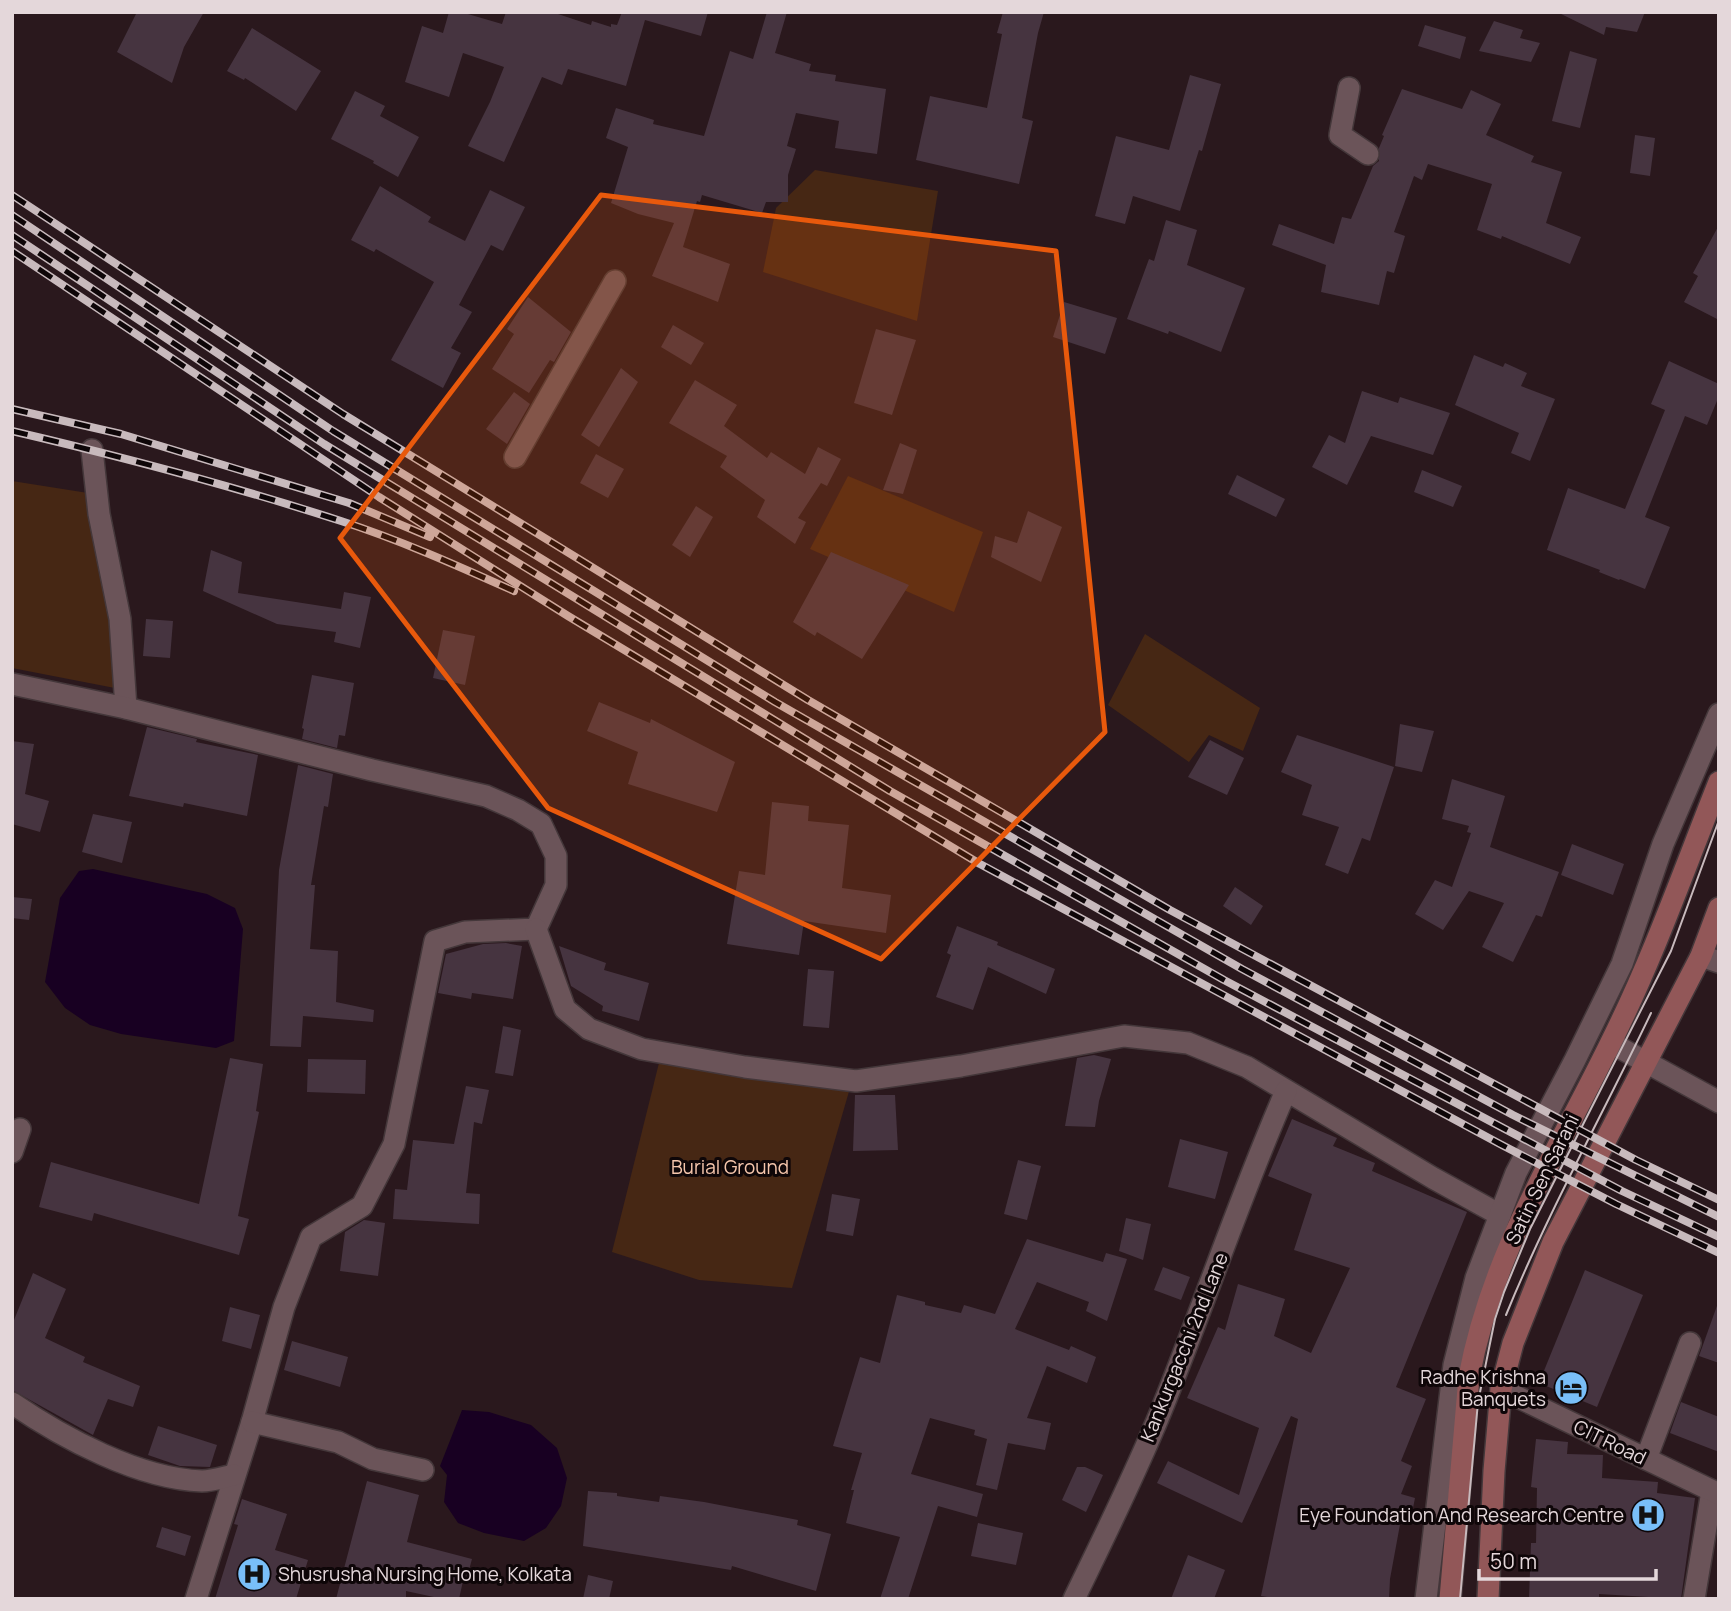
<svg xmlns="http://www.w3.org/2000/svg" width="1731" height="1611" viewBox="0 0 1731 1611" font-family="Manrope,sans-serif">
	<rect width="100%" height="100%" fill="#2a181d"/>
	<!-- green -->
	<g fill="#462714">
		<polygon points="815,170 938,191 917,321 763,272 776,208"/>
		<polygon points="848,476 983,532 954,612 810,549"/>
		<polygon points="12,481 88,493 120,689 12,668"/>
		<polygon points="1145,634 1260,708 1243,751 1209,735 1189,762 1108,705"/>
		<polygon points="660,1059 850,1088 792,1288 699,1280 612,1252"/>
	</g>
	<!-- water -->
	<g fill="#180022">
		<polygon points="93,869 207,894 235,908 243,929 234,1041 216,1048 121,1034 90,1025 65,1008 45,982 60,898 79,871"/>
		<polygon points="462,1410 489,1412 531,1425 557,1448 567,1478 561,1506 546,1528 524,1541 484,1533 458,1523 444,1502 447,1475 440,1466"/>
	</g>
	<!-- building -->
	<g fill="#463440">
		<polygon points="137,12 204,12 184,47 172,83 117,52"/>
		<polygon points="449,12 461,12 502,24 506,12 552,12 591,25 592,21 611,27 611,24 617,25 622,12 708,12 701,36 645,20 626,86 568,69 562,85 542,77 504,162 468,146 490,102 504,67 463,53 449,97 405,82 422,26 443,33"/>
		<polygon points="767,12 787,12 775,53 811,64 809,71 836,75 835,81 886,89 877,154 835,148 839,121 796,113 787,146 796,149 788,175 788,202 766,202 762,213 702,195 700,202 697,201 683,247 730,264 718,302 652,276 674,223 638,214 611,203 628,147 606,138 616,108 654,120 653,124 704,136 730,51 753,59"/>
		<polygon points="1003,12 1044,12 1038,33 1022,118 1033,121 1019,184 916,160 930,96 987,108 1002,34 997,33"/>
		<polygon points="1557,12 1645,12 1637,32 1606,27 1604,35"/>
		<polygon points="1494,21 1523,30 1520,38 1540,43 1531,62 1479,51"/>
		<polygon points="1425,25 1466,37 1460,59 1418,46"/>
		<polygon points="252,28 321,71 296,111 245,78 244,80 227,71"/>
		<polygon points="1570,51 1597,59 1580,128 1552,121"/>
		<polygon points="1190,75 1221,84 1202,151 1199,150 1180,211 1133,196 1125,224 1095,216 1116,136 1169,150"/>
		<polygon points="1402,89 1462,109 1471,90 1501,104 1486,135 1534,156 1531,162 1562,172 1546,223 1581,237 1570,264 1502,236 1501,239 1477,230 1492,184 1428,164 1422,180 1414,176 1394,232 1405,236 1394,273 1387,271 1379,305 1321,292 1326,265 1272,245 1279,224 1334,244 1342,217 1351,219 1373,166 1379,161 1379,148 1384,136 1382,135"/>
		<polygon points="355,91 385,106 380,116 419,137 398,177 373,163 374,161 331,139"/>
		<polygon points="1635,135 1655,138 1650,176 1630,173"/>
		<polygon points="380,186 431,217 428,222 465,241 490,190 525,207 503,251 491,245 459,305 472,312 451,348 461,353 443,388 391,360 434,282 376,249 374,252 351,240"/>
		<polygon points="1166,220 1197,230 1187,265 1245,288 1221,352 1169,331 1168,334 1127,319 1149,259 1154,261"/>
		<polygon points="1719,225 1719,320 1684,302 1698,276 1693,273"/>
		<polygon points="528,297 571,332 554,362 550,360 529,393 492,369 514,334 507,329"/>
		<polygon points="1064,302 1117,318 1105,354 1053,337"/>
		<polygon points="673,325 704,343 691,365 661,347"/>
		<polygon points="876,329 916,340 892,415 854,403"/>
		<polygon points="1474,355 1503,367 1505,363 1527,373 1521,386 1555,399 1530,461 1511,453 1519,433 1455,405"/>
		<polygon points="1669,361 1719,384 1719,396 1707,425 1685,416 1645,517 1670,527 1645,589 1620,579 1619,580 1599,572 1600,570 1547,550 1568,488 1625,509 1665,410 1651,404"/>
		<polygon points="621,368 638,382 599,447 581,435"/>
		<polygon points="695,380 737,405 724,426 767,458 771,452 805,474 818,447 841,459 827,486 821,483 798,518 806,522 795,544 757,517 765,500 720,467 727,456 669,423"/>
		<polygon points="1362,391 1398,403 1400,397 1450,413 1433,455 1371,436 1347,485 1312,467 1329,435 1345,443"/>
		<polygon points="514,392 530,404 507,444 486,429"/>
		<polygon points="900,443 917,450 903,494 883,490"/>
		<polygon points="596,454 624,469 608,498 580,483"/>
		<polygon points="1422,470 1462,486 1453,507 1414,492"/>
		<polygon points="1237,475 1285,499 1276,517 1228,494"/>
		<polygon points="696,506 713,517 690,557 672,545"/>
		<polygon points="1028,511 1062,527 1041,582 991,557 995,536 1017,543"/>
		<polygon points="211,550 242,562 238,593 341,609 344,592 371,597 360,648 334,642 336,632 277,624 203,591"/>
		<polygon points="831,552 909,585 862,659 817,632 815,636 793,622"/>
		<polygon points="146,619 173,621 170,658 143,656"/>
		<polygon points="443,630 475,636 465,685 433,678"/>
		<polygon points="312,675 354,683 345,736 339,735 337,748 302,739 304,729 302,728"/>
		<polygon points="599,702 650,723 651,719 735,762 717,812 628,784 638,752 587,731"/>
		<polygon points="1400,724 1434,731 1422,772 1395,766"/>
		<polygon points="147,727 197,739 196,742 258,755 247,816 184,803 183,807 129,796"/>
		<polygon points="1297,735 1394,767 1370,841 1362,838 1348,874 1325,865 1339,827 1302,815 1312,785 1281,772"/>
		<polygon points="1210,740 1244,758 1227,795 1188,777"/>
		<polygon points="12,741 34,744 25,794 49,801 40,832 12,824"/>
		<polygon points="298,765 333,774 328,807 324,806 311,885 315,885 310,949 338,951 336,1002 374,1010 373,1022 303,1016 301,1047 270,1046 279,870"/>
		<polygon points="1452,779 1505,796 1490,847 1559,872 1542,917 1536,915 1513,962 1482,947 1504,903 1469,891 1443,930 1415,914 1435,880 1452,887 1471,833 1467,832 1469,826 1442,819"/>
		<polygon points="772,802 809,806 808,821 849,825 842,888 891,895 886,933 804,921 799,955 727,944 739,871 765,875"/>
		<polygon points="93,814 132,822 122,863 82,852"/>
		<polygon points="1572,844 1624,864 1613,895 1561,875"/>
		<polygon points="1235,887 1263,906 1251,925 1223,906"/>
		<polygon points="12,897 32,899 29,920 12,918"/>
		<polygon points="957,926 998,942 997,945 1055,969 1046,994 988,967 973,1010 936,997 951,955 947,953"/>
		<polygon points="506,943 522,946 513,999 472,993 471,999 438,993 446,954 483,944"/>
		<polygon points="559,946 606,963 604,970 649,983 639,1021 602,1011 603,1006 571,986"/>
		<polygon points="808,969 834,971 829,1028 803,1026"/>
		<polygon points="503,1026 521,1030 513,1076 495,1073"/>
		<polygon points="1094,1055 1111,1059 1099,1101 1095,1127 1065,1126 1077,1058"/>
		<polygon points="230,1058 263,1064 256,1111 259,1112 238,1216 249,1219 239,1255 94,1213 92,1221 39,1207 51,1162 199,1204"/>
		<polygon points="308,1059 366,1060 365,1094 307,1092"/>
		<polygon points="466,1086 489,1090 482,1124 474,1122 466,1193 480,1194 479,1224 393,1219 395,1189 407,1190 413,1140 454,1144"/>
		<polygon points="855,1095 895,1095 898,1150 853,1151"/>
		<polygon points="1292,1119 1337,1138 1333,1146 1375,1163 1372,1171 1467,1212 1396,1387 1426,1399 1401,1461 1412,1466 1401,1494 1415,1498 1410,1523 1401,1519 1390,1579 1389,1599 1281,1599 1261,1596 1298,1419 1291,1416 1242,1523 1157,1483 1168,1461 1239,1495 1259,1428 1187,1398 1218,1327 1225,1330 1238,1284 1285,1299 1274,1336 1311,1353 1350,1268 1294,1250 1312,1194 1268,1176"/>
		<polygon points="1180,1139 1228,1152 1215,1199 1168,1187"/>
		<polygon points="1018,1160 1041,1166 1027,1220 1004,1214"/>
		<polygon points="832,1194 860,1199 853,1236 826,1231"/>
		<polygon points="1126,1218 1151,1224 1143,1260 1119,1251"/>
		<polygon points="364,1220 385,1223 378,1276 340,1271 345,1232"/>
		<polygon points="1027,1239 1103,1262 1106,1253 1127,1259 1107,1321 1086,1311 1089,1302 1037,1282 1015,1329 1069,1350 1071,1346 1096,1357 1087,1383 1047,1366 1027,1418 1051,1423 1045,1450 1008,1443 997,1490 976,1485 987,1439 974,1435 975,1430 930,1418 911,1474 983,1494 977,1517 938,1506 908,1599 880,1599 900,1537 846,1523 854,1490 851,1490 862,1453 833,1446 860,1357 880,1363 897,1295 925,1302 925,1305 961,1313 964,1305 995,1314"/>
		<polygon points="1163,1267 1190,1277 1181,1300 1154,1290"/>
		<polygon points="1585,1270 1643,1295 1597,1407 1539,1383"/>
		<polygon points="33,1273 66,1289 45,1338 85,1357 83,1362 140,1386 133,1407 108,1399 93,1435 12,1390 12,1325"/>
		<polygon points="1718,1303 1719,1303 1719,1363 1699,1356"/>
		<polygon points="230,1307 260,1315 251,1349 222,1341"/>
		<polygon points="292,1341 348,1357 340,1387 284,1370"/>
		<polygon points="1681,1402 1719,1417 1719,1452 1670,1433"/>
		<polygon points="158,1426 217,1445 210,1467 180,1466 148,1455"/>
		<polygon points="1536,1439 1568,1442 1567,1454 1603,1455 1602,1478 1658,1482 1657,1493 1695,1498 1681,1599 1599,1594 1599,1599 1529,1599 1531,1543 1536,1543 1537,1488 1531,1487"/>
		<polygon points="1077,1467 1085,1467 1103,1475 1086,1512 1062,1500"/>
		<polygon points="367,1481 419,1495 407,1542 472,1559 466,1581 463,1581 459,1599 443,1599 406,1591 406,1599 336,1599"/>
		<polygon points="588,1491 617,1493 617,1496 659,1502 660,1496 704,1502 798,1520 797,1525 831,1534 816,1591 732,1566 731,1570 583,1546"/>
		<polygon points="242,1499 287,1514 275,1550 308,1560 296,1599 215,1599 238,1525 234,1524"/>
		<polygon points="978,1523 1023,1533 1016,1565 971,1556"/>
		<polygon points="162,1527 191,1536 185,1556 156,1547"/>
		<polygon points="1188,1555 1225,1570 1214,1599 1171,1599"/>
		<polygon points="588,1575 613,1581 609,1599 583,1599"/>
	</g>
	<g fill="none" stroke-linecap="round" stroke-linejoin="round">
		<!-- minor casing -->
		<g stroke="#44373a" stroke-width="24">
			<g id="minor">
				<polyline points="1349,88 1340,135 1368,154"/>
				<polyline points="92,450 99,514 120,619 126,708"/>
				<polyline points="515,457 615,281"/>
				<polyline points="12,684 126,708 372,770 486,796 518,810 541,824 556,856 556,885 536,929 465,932 435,941 394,1144 362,1206 311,1237 284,1307 252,1422 196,1599"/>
				<polyline points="536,929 565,1009 589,1029 642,1049 745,1067 856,1081 961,1066 1124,1036 1188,1043 1247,1067 1433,1178 1500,1215"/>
				<polyline points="1701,956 1719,962"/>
				<polyline points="1611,1043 1719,1102"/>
				<polyline points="12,1152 20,1129"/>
				<path d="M12 1403C63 1438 139 1479 202 1481 213 1481 224 1477 234 1475"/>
				<polyline points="252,1422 338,1442 373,1459 423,1470"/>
				<polyline points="1646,1459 1690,1343"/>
				<path d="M1074 1599C1104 1537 1135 1475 1161 1411 1204 1305 1240 1196 1286 1091"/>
				<polyline points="1426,1599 1454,1365 1476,1278 1516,1173 1575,1060 1622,964 1663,844 1719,714"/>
				<polyline points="1694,1599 1712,1491"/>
			</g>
		</g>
		<!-- tertiary casing -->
		<g stroke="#44373a" stroke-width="24">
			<polyline id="tertiary" points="1501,1389 1719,1494"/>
		</g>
		<!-- secondary casing -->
		<g stroke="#44373a" stroke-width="24">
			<g id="secondary">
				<path d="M1450 1599 1469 1377C1492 1253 1557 1153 1611 1042 1653 958 1684 870 1719 782"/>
				<polyline points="1488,1599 1494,1471 1501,1389 1513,1343 1553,1242 1701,956 1719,908"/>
			</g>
		</g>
		<!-- minor -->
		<use href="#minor" stroke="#6b5459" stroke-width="21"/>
		<!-- tertiary -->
		<use href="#tertiary" stroke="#6b5459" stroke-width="21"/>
		<!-- secondary -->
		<use href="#secondary" stroke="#925758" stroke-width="21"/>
		<!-- tram -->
		<g stroke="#c8babd" stroke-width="2">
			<path d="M1506 1315C1548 1212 1603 1114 1651 1013"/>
			<polyline points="1460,1599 1478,1402 1495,1319 1504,1292 1530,1229 1671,951 1719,820"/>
		</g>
		<!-- rail casing -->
		<g stroke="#c8babd" stroke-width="8">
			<g id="rail">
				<polyline points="12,195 343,414 808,700 1170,910 1636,1160 1719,1200"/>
				<polyline points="12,215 333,431 775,702 1242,969 1513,1115 1719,1217"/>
				<polyline points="12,235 324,444 890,791 1224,980 1622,1191 1719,1237"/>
				<polyline points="12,251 379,497 568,616 980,864 1500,1144 1616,1204 1719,1253"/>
				<polyline points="12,409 121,434 349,503 430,537"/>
				<path d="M12 431C123 457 233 486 341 521 400 540 458 566 514 591"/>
			</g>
		</g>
		<!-- rail -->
		<use href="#rail" stroke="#0e0608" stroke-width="5" stroke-dasharray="16" stroke-linecap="butt"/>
	</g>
	<!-- marked area -->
	<path fill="#e8590c" fill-opacity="0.2" stroke="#e8590c" stroke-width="5" stroke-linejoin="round" d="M601 195 1056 251 1105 732 881 959 548 808 340 538Z"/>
	<!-- icons -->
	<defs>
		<g id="hotel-disc" transform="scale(1.75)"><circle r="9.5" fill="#79bff8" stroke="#0e0608"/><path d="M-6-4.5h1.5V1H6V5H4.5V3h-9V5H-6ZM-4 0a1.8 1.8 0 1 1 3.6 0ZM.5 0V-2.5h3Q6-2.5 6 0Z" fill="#111"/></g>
		<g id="hospital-disc" transform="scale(1.75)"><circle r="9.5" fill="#79bff8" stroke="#0e0608"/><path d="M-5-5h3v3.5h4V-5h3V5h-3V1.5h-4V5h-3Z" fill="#111"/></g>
	</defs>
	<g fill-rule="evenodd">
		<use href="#hotel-disc" x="1571" y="1388"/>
		<use href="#hospital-disc" x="1648" y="1515"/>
		<use href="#hospital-disc" x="254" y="1574"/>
	</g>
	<g text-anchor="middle" stroke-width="6" stroke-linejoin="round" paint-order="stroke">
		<!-- park labels -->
		<g font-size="19" fill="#f6c6ac" stroke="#0e0608">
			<text x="730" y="1174">Burial Ground</text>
		</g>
		<!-- street labels -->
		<g font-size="19" fill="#e4d7da" stroke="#0e0608">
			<text transform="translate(1542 1179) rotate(-64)" y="7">Satin Sen Sarani</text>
			<text transform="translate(1184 1347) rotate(-68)" y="7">Kankurgacchi 2nd Lane</text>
			<text transform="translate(1610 1442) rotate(26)" y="7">CIT Road</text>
		</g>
		<!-- poi labels -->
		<g font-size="19" fill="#e4d7da" stroke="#0e0608" text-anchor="end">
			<text x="1546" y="1384">Radhe Krishna<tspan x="1546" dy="22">Banquets</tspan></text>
			<text x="1624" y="1522">Eye Foundation And Research Centre</text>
			<text x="278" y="1581" text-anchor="start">Shusrusha Nursing Home, Kolkata</text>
		</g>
	</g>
	<!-- border -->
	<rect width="1731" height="1611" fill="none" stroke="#e4d7da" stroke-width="28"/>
	<!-- scale -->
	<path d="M1479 1569v10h177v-10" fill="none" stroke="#e4d7da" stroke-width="3.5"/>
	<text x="1490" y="1569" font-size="21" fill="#e4d7da" stroke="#0e0608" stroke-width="5" paint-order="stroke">50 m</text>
</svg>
